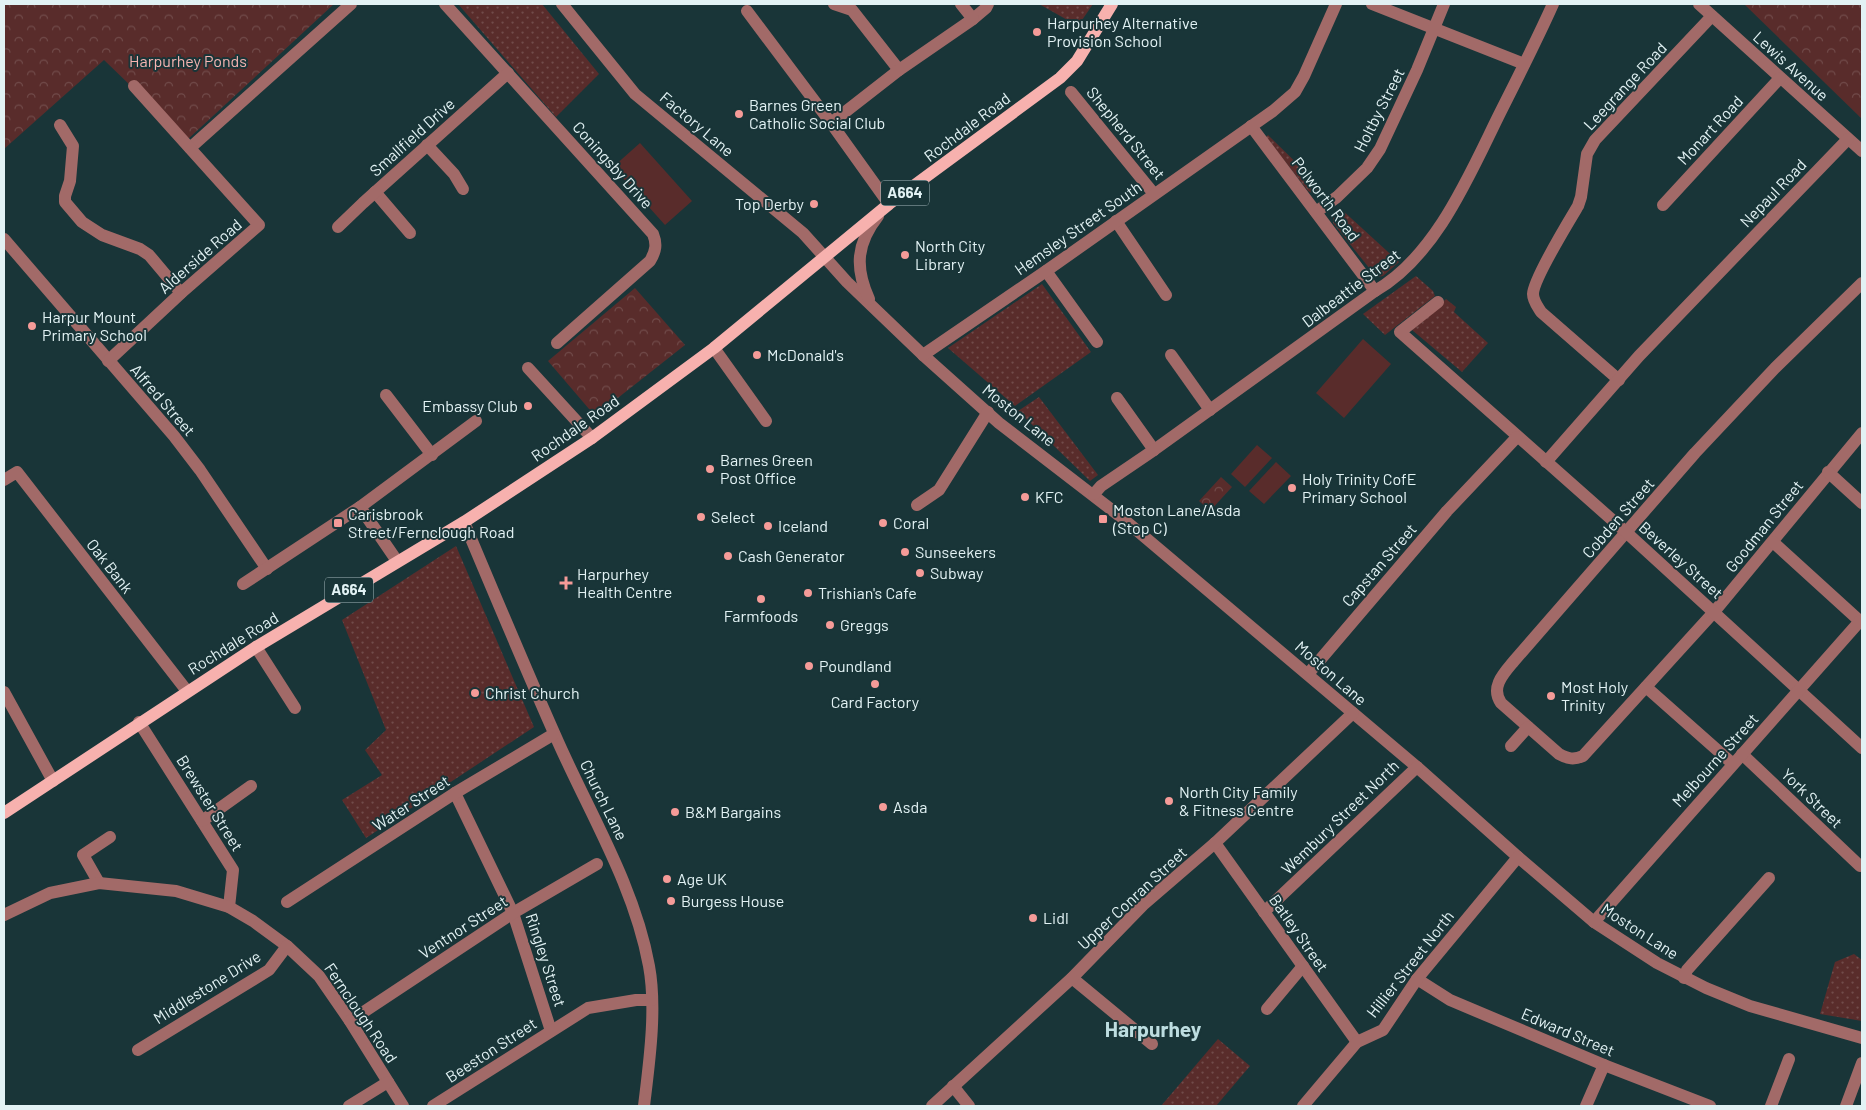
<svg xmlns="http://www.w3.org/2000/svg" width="1866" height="1110" viewBox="0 0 1866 1110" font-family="Barlow,sans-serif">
	<defs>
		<pattern id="grass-dots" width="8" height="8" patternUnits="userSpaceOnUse" patternTransform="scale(1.25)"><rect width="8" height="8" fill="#592c2b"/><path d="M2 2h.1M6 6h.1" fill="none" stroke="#714b4a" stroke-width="1.8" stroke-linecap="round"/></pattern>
		<pattern id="forest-crowns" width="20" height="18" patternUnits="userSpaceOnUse" patternTransform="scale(1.25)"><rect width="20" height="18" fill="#592c2b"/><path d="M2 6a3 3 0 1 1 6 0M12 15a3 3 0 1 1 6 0" fill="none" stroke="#714b4a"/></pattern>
	</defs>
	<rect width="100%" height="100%" fill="#193538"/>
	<!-- grass -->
	<g fill="url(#grass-dots)">
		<polygon points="458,4 542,4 599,74 556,117"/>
		<polygon points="1039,4 1093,4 1078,26"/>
		<path d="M1268 135 1323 189C1317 193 1315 195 1308 191L1266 137Z"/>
		<path d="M1340 208 1399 262 1383 276 1377 277 1374 274 1333 223C1333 215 1334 212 1340 208Z"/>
		<polygon points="1416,276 1433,291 1435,296 1385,335 1363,314"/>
		<polygon points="1042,284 1091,352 1015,406 948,348"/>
		<polygon points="1446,299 1456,307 1454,312 1488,343 1462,372 1412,330"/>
		<polygon points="1039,397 1098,475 1090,481 1018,411"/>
		<polygon points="456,546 534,727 366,838 342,800 382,775 365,750 386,730 342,620"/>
		<polygon points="1854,954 1862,960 1862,1021 1820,1014 1835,962"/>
		<polygon points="1218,1039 1250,1066 1216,1106 1161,1106"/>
	</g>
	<!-- forest -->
	<g fill="url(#forest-crowns)">
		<polygon points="4,4 334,4 187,140 104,60 4,149"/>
		<polygon points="1744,4 1862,4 1862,119"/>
		<polygon points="635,288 685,345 595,416 548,361"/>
		<polygon points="1221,477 1232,487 1210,511 1199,501"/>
	</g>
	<!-- pitch -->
	<g fill="#592c2b">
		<polygon points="640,143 692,201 665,225 613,167"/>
		<polygon points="1363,339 1391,364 1344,418 1316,393"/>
		<polygon points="1257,445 1272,458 1245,487 1231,474"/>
		<polygon points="1276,462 1291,476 1264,504 1249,491"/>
	</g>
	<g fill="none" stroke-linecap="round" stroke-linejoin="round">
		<!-- minor -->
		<g stroke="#a26a68" stroke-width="12">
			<path d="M445 4 653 234C657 244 656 251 650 261L557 343"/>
			<polyline points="562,4 635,94 803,233 847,282 874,308 923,355 999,423 1121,517 1417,767 1518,857 1594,922 1657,963 1706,988 1750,1006 1862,1038"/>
			<polyline points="834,4 852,10 899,70"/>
			<polyline points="1372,4 1524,64"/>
			<polyline points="1699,4 1862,151"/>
			<polyline points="747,11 831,123 889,204"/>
			<polyline points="973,19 986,8 988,4"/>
			<polyline points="1071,92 1154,194"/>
			<polyline points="831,123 899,70 973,19 961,4"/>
			<polyline points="60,125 73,146 70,181 65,196 65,202 82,222 102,235 140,249 149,255 181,293"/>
			<polyline points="1251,126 1375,291"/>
			<polyline points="427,145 454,174 463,189"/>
			<polyline points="190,148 351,4"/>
			<polyline points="375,192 410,233"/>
			<polyline points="1663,205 1780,78"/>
			<polyline points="1316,212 1337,197 1367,168 1380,149 1417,70 1444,4"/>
			<polyline points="1116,221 1166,295"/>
			<polyline points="338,227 363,203 508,73"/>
			<polyline points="4,239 174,436 200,470 267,569"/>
			<polyline points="1046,271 1097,342"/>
			<path d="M1862 283 1775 368 1695 453 1514 661C1504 673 1490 687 1501 703L1559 754C1568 759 1574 760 1583 756L1714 612 1862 433"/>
			<path d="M869 299C855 268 856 244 878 216"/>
			<polyline points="1438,302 1400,332 1627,533 1862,748"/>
			<polyline points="714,348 766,421"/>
			<polyline points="923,355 1046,271 1273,111 1295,92 1304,76 1336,4"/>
			<polyline points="1171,355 1210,410"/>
			<polyline points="108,361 181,293 259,225 134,86"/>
			<polyline points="528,368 592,438"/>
			<path d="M1619 380 1541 312C1538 307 1533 301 1533 294 1533 280 1569 221 1578 206L1581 197 1587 154 1595 140 1712 16"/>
			<polyline points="386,395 432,455"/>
			<polyline points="1117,398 1154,450"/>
			<polyline points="1546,462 1639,356 1848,139"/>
			<polyline points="1828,472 1862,503"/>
			<polyline points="4,480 17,472 187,691"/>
			<path d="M1094 494 1101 486 1154 450 1375 291C1435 257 1469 176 1498 117 1517 79 1536 42 1553 4"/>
			<polyline points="917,505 939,490 988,412"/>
			<polyline points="360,507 397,561"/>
			<path d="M464 522C494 593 524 665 555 735 588 811 634 884 649 966 657 1009 649 1064 644 1106"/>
			<polyline points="1773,542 1862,623"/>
			<polyline points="243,584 360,507 476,421"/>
			<polyline points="256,647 295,708"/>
			<polyline points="1308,674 1447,511 1517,437"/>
			<polyline points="1646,687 1733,764"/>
			<polyline points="4,692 53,781"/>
			<polyline points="139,722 233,870 229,907"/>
			<polyline points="1511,746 1528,727"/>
			<polyline points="1742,754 1860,866"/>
			<polyline points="455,793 513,913 551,1031"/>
			<polyline points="202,821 251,786"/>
			<polyline points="1215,843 1357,1042"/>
			<polyline points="99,883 83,855 110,837"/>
			<polyline points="287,902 455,793 554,734"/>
			<polyline points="1264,912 1417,767"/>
			<polyline points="4,915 50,893 99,883 176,891 229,907 253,921 287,946 319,976 350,1021 403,1106"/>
			<polyline points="1594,922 1860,621"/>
			<polyline points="1072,978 1152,1044"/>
			<polyline points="1684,978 1687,970 1769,878"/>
			<polyline points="1417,979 1450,1000 1604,1065 1710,1106"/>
			<polyline points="1267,1009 1303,966"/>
			<polyline points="350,1021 513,913 597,864"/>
			<polyline points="138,1050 269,970 287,946"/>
			<polyline points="953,1086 969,1106"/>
			<polyline points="349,1106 388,1082"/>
			<polyline points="433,1106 588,1008 636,1000 652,1000"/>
			<polyline points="932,1106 1072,978 1143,905 1215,843 1353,713"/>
			<polyline points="1303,1106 1357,1042 1383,1030 1417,979 1518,857"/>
			<polyline points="1586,1106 1604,1065"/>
			<polyline points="1771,1106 1789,1059"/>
			<polyline points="1846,1106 1862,1063"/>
		</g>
		<!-- major -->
		<polyline stroke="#f7b1ae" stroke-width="12" points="4,813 256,647 464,522 592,438 714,348 889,204 1060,78 1077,61 1112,4"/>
	</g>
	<!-- markers -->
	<g fill="#f59b98" stroke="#193538" stroke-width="2">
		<circle cx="1037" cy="32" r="5"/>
		<circle cx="739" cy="114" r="5"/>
		<circle cx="814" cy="204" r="5"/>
		<circle cx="905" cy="255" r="5"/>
		<circle cx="32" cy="326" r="5"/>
		<circle cx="757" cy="355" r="5"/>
		<circle cx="528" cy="406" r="5"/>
		<circle cx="710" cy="469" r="5"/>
		<circle cx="1292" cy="488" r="5"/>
		<circle cx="1025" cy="497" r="5"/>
		<circle cx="701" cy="517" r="5"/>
		<rect x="1098" y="514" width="10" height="10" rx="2.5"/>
		<rect x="333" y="518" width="10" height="10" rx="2.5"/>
		<circle cx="883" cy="523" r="5"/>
		<circle cx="768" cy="526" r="5"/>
		<circle cx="905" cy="552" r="5"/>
		<circle cx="728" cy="556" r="5"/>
		<circle cx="920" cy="573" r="5"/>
		<path d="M563.5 575.5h5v5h5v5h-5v5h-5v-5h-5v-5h5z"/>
		<circle cx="808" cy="593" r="5"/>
		<circle cx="761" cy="599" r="5"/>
		<circle cx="830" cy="625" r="5"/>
		<circle cx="809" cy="666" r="5"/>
		<circle cx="875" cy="684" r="5"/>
		<circle cx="475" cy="693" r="5"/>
		<circle cx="1551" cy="696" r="5"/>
		<circle cx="1169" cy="801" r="5"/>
		<circle cx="883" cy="807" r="5"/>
		<circle cx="675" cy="812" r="5"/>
		<circle cx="667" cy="879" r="5"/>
		<circle cx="671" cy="901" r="5"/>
		<circle cx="1033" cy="918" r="5"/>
	</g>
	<g text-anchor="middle" stroke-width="4" stroke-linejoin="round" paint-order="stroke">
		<!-- shield labels -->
		<g fill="#193538" stroke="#a6b9bc" stroke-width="1">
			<rect x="881" y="180.5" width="48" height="25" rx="4"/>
			<rect x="325" y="577.5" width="48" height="25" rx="4"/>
		</g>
		<g font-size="15" font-weight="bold" fill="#e2f2f4">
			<text x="905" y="198">A664</text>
			<text x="349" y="595">A664</text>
		</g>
		<!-- poi labels -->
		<g font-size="16" fill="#e2f2f4" stroke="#193538" text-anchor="start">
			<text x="1047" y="29">Harpurhey Alternative<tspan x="1047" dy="18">Provision School</tspan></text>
			<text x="749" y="111">Barnes Green<tspan x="749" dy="18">Catholic Social Club</tspan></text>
			<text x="804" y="210" text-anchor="end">Top Derby</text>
			<text x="915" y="252">North City<tspan x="915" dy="18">Library</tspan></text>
			<text x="42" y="323">Harpur Mount<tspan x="42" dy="18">Primary School</tspan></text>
			<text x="767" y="361">McDonald's</text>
			<text x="518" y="412" text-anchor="end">Embassy Club</text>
			<text x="720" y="466">Barnes Green<tspan x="720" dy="18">Post Office</tspan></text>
			<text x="1302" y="485">Holy Trinity CofE<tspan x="1302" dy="18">Primary School</tspan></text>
			<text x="1035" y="503">KFC</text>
			<text x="1113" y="516">Moston Lane/Asda<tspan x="1113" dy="18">(Stop C)</tspan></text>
			<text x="348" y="520">Carisbrook<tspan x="348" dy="18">Street/Fernclough Road</tspan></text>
			<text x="711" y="523">Select</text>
			<text x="893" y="529">Coral</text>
			<text x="778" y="532">Iceland</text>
			<text x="915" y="558">Sunseekers</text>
			<text x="738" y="562">Cash Generator</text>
			<text x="930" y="579">Subway</text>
			<text x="577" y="580">Harpurhey<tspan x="577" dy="18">Health Centre</tspan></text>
			<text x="818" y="599">Trishian's Cafe</text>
			<text x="761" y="622" text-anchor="middle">Farmfoods</text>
			<text x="840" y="631">Greggs</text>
			<text x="819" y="672">Poundland</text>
			<text x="1561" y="693">Most Holy<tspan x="1561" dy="18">Trinity</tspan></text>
			<text x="485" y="699">Christ Church</text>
			<text x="875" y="708" text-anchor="middle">Card Factory</text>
			<text x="1179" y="798">North City Family<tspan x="1179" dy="18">&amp; Fitness Centre</tspan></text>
			<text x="893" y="813">Asda</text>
			<text x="685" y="818">B&amp;M Bargains</text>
			<text x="677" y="885">Age UK</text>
			<text x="681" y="907">Burgess House</text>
			<text x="1043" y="924">Lidl</text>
		</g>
		<!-- park labels -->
		<g font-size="16" fill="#f6b4b1" stroke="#193538">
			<text x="188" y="67">Harpurhey Ponds</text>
		</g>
		<!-- street labels -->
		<g font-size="16" fill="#e2f2f4" stroke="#193538">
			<text transform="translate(1791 66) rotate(42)" y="6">Lewis Avenue</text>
			<text transform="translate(1625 86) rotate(-47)" y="6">Leegrange Road</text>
			<text transform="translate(1379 110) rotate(-63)" y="6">Holtby Street</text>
			<text transform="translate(697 124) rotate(40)" y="6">Factory Lane</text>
			<text transform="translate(967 127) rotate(-37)" y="6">Rochdale Road</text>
			<text transform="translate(1710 130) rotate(-47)" y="6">Monart Road</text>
			<text transform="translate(1126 133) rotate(51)" y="6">Shepherd Street</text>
			<text transform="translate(412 137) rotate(-42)" y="6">Smallfield Drive</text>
			<text transform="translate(613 165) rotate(48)" y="6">Coningsby Drive</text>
			<text transform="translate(1773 193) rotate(-46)" y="6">Nepaul Road</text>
			<text transform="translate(1326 199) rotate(53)" y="6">Polworth Road</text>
			<text transform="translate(1078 228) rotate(-35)" y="6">Hemsley Street South</text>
			<text transform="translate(200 256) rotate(-41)" y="6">Alderside Road</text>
			<text transform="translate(1351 288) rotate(-37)" y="6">Dalbeattie Street</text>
			<text transform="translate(163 400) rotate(49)" y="6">Alfred Street</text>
			<text transform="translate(1019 415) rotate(39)" y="6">Moston Lane</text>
			<text transform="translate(575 428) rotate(-35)" y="6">Rochdale Road</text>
			<text transform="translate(1618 518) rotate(-49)" y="6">Cobden Street</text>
			<text transform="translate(1764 526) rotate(-51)" y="6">Goodman Street</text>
			<text transform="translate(1681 560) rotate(42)" y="6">Beverley Street</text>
			<text transform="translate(1379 565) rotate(-49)" y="6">Capstan Street</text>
			<text transform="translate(110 566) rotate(52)" y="6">Oak Bank</text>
			<text transform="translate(233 643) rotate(-32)" y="6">Rochdale Road</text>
			<text transform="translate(1331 673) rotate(41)" y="6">Moston Lane</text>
			<text transform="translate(1715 760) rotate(-48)" y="6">Melbourne Street</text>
			<text transform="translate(1812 798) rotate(44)" y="6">York Street</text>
			<text transform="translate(604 800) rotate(64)" y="6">Church Lane</text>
			<text transform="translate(210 803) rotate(58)" y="6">Brewster Street</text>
			<text transform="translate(411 803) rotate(-33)" y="6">Water Street</text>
			<text transform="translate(1340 817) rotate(-44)" y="6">Wembury Street North</text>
			<text transform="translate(1132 898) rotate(-43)" y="6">Upper Conran Street</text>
			<text transform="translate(463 927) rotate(-33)" y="6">Ventnor Street</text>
			<text transform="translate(1640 931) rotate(33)" y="6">Moston Lane</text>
			<text transform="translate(1299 933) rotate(55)" y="6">Batley Street</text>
			<text transform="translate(546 960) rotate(72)" y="6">Ringley Street</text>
			<text transform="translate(1410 964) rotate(-52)" y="6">Hillier Street North</text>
			<text transform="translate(207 987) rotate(-32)" y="6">Middlestone Drive</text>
			<text transform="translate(361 1013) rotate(56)" y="6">Fernclough Road</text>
			<text transform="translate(1568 1032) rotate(23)" y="6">Edward Street</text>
			<text transform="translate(491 1050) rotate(-33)" y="6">Beeston Street</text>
		</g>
		<!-- district labels -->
		<g font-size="21" font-weight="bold" fill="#bddde0" stroke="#193538">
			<text x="1153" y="1037">Harpurhey</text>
		</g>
	</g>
	<!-- border -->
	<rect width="1866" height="1110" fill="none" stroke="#e2f2f4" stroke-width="10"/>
</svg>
